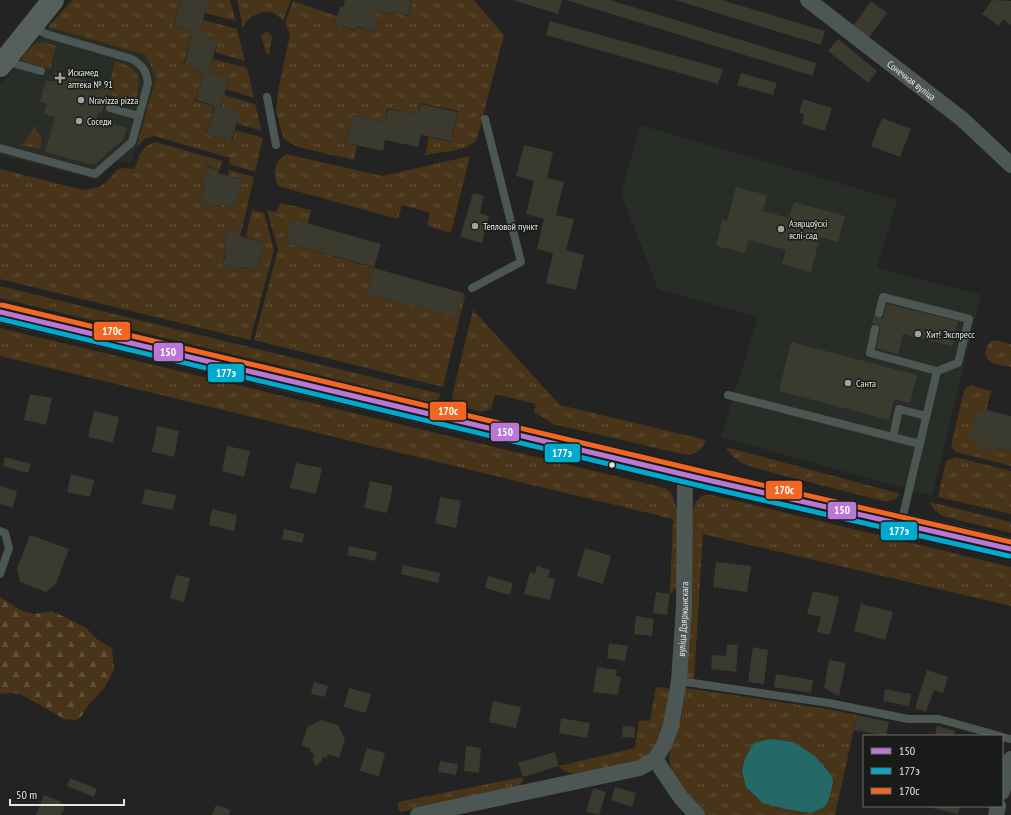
<svg xmlns="http://www.w3.org/2000/svg" width="1011" height="815" viewBox="0 0 1011 815" font-family="'PT Sans Narrow',sans-serif">
	<defs>
		<pattern id="grass-tufts" width="24" height="20" patternUnits="userSpaceOnUse"><rect width="24" height="20" fill="#483418"/><path d="M3 7l-1-3M5 7V3M7 7l1-3M15 17l-1-3M17 17v-4M19 17l1-3" fill="none" stroke="#625139"/></pattern>
		<pattern id="forest-firs" width="22" height="20" patternUnits="userSpaceOnUse"><rect width="22" height="20" fill="#483418"/><path d="M5 1l3.5 6h-7zM16 11l3.5 6h-7z" fill="#625139"/></pattern>
	</defs>
	<rect width="100%" height="100%" fill="#222322"/>
	<!-- built -->
	<g fill="#292d27">
		<polygon points="48,27 146,55 156,78 131,163 116,160 97,180 0,155 0,85"/>
		<polygon points="640,125 897,200 877,268 981,295 932,496 721,437 758,317 658,289 621,193"/>
	</g>
	<!-- grass -->
	<g fill="url(#grass-tufts)">
		<polygon points="72,0 181,0 173,26 193,32 183,65 204,71 195,101 214,106 207,135 232,141 235,130 263,138 255,172 229,164 230,158 154,136 144,139 136,148 156,78 146,55 48,27"/>
		<polygon points="209,0 230,0 236,21 205,13"/>
		<path d="M237 0H291L283 21C273 6 249 11 243 28Z"/>
		<path d="M408 0H474L504 35 477 139C467 152 440 152 425 155L429 137 451 142 458 111 420 103 418 115 387 108 385 122 352 115 346 143 357 146 354 160 298 147 287 141 283 137 281 131 276 110 278 91 290 34 285 23 293 1 337 16 335 24 355 31 357 27 373 32 378 17 374 16 376 10 391 15 392 11 408 16 413 2Z"/>
		<polygon points="203,20 237,29 245,61 215,52 218,39 199,33"/>
		<polygon points="266,32 270,33 272,37 269,55 266,54 261,35"/>
		<path d="M44 42 56 46 50 69 20 60C27 52 32 42 44 42Z"/>
		<polygon points="213,59 247,68 254,98 226,89 229,78 209,72"/>
		<path d="M115 61C142 69 141 78 135 102L107 94Z"/>
		<polygon points="224,95 255,104 262,131 236,123 239,112 221,107"/>
		<polygon points="34,125 42,140 40,149 21,145 31,133"/>
		<path d="M156 142 222 161 220 170 207 166 202 184 204 185 202 191 204 192 201 203 214 207 215 205 221 207 222 204 234 208 243 180 228 175 229 170 254 177 241 233 229 229 224 247 225 248 223 254H225L222 266 236 270 237 268 243 269V268L256 271 264 243 246 237 252 210 264 213 274 250 250 340 0 279V169L83 190 99 187 105 183 118 169 124 168 134 169C141 156 139 147 156 142Z"/>
		<path d="M286 154 382 176 470 156 451 233 427 226 430 213 402 205 398 219 278 186C272 173 274 162 286 154Z"/>
		<polygon points="281,203 311,210 308,224 292,219 286,243 374,268 367,293 456,318 463,293 465,296 443,387 254,340 278,250 267,210 276,212"/>
		<polygon points="0,286 441,394 437,401 429,402 0,298"/>
		<path d="M473 310 560 405 706 440C702 451 694 456 682 454L553 424 534 412 536 404 495 394 491 409 481 412 457 405 453 399 452 396Z"/>
		<polygon points="0,328 665,488 671,492 677,510 677,587 670,594 673,519 0,356"/>
		<path d="M994 340 1011 344V367C1001 365 982 364 986 349 987 344 990 342 994 340Z"/>
		<polygon points="971,385 991,391 986,412 979,414 975,414 970,437 974,438 973,442 980,444 981,448 988,451 996,451 998,448 1011,451 1011,466 956,452 951,446 964,390"/>
		<path d="M726 447 901 494 895 499 887 502 774 473C758 468 733 464 726 447Z"/>
		<polygon points="955,457 1011,471 1011,514 938,497 946,461"/>
		<path d="M705 495H712L1011 567V606L703 534 694 680 688 679 685 676 693 509C695 501 698 498 705 495Z"/>
		<polygon points="930,502 1011,522 1011,533 942,516 934,510"/>
		<path d="M656 687 667 688 670 690C666 715 664 748 639 760L579 773C571 774 565 773 559 766L635 748 639 721 650 720Z"/>
		<polygon points="686,688 828,709 857,715 835,815 704,815 673,774 670,765 669,756 671,748 681,718"/>
		<polygon points="523,777 523,781 518,787 401,812 398,809 398,802"/>
	</g>
	<!-- forest -->
	<polygon fill="url(#forest-firs)" points="0,597 22,611 35,614 52,611 85,627 98,640 112,648 114,670 105,687 87,707 81,717 75,720 64,719 20,694 8,693 0,694"/>
	<!-- water -->
	<polygon fill="#246868" points="770,739 793,742 815,756 832,776 833,783 828,802 824,807 811,813 786,809 763,803 746,787 742,771 745,758 754,743"/>
	<!-- building -->
	<g fill="#3b3a2f">
		<polygon points="181,0 209,0 199,33 218,39 209,72 229,78 221,106 240,112 231,141 207,135 215,106 196,100 204,71 184,65 193,32 174,26"/>
		<polygon points="345,0 407,0 412,2 408,15 392,11 391,14 376,10 374,16 378,17 373,32 357,26 355,30 335,24 340,7 343,7"/>
		<polygon points="513,0 562,0 558,14"/>
		<polygon points="566,0 610,0 816,63 813,76"/>
		<polygon points="675,0 722,0 825,31 821,45"/>
		<polygon points="992,0 1011,1 1011,25 1003,19 999,26 982,14"/>
		<polygon points="871,1 887,13 869,37 853,26"/>
		<polygon points="550,21 723,69 718,84 546,35"/>
		<polygon points="838,39 877,71 868,83 828,51"/>
		<polygon points="55,72 109,87 102,113 99,112 97,119 127,128 124,139 94,165 45,152 55,117 44,114 47,104 40,102 46,80 53,82"/>
		<polygon points="741,73 777,83 773,95 737,85"/>
		<polygon points="803,99 832,108 825,131 802,124 804,114 799,113"/>
		<polygon points="421,104 457,112 451,141 421,135 418,147 385,140 383,151 346,143 352,115 385,122 388,109 418,115"/>
		<polygon points="882,118 911,129 900,157 871,146"/>
		<polygon points="524,145 553,152 547,178 564,182 556,215 574,219 566,250 584,255 576,290 546,283 553,253 537,249 544,219 526,214 534,181 516,176"/>
		<polygon points="207,167 219,170 218,173 243,180 234,208 222,204 221,206 215,205 214,207 201,203 204,191 202,191 204,185 202,184"/>
		<polygon points="736,187 767,195 763,211 789,218 794,202 845,216 838,242 820,237 811,272 782,264 786,250 748,240 745,253 716,246 722,220 727,221"/>
		<polygon points="473,193 484,196 480,213 489,216 482,243 460,237"/>
		<polygon points="292,219 381,244 374,267 286,243"/>
		<polygon points="229,229 241,233 240,236 264,243 256,271 243,267 243,269 237,268 236,270 222,266 226,254 224,254 225,248 224,247"/>
		<polygon points="374,268 463,293 456,318 367,293"/>
		<polygon points="887,304 958,321 952,346 903,334 898,354 876,348 881,326 872,323 874,315 883,318"/>
		<polygon points="791,342 917,375 910,403 894,399 889,420 779,391"/>
		<polygon points="30,394 52,398 46,425 24,420"/>
		<polygon points="980,410 986,412 986,410 1011,416 1011,451 998,448 996,451 988,451 981,448 980,444 973,442 974,438 969,437 975,414 978,414"/>
		<polygon points="94,411 119,417 113,443 88,437"/>
		<polygon points="157,426 179,431 174,457 152,452"/>
		<polygon points="227,446 250,451 244,477 222,471"/>
		<polygon points="5,457 31,464 28,473 3,466"/>
		<polygon points="296,463 322,468 316,494 290,488"/>
		<polygon points="71,474 94,480 90,497 67,492"/>
		<polygon points="370,481 393,486 387,513 364,508"/>
		<polygon points="0,486 17,491 13,508 0,504"/>
		<polygon points="145,489 176,495 173,510 142,504"/>
		<polygon points="440,497 461,501 456,528 435,523"/>
		<polygon points="212,509 237,515 234,531 209,525"/>
		<polygon points="284,529 305,534 302,543 282,539"/>
		<polygon points="30,535 69,549 56,584 46,592 20,582 17,569"/>
		<polygon points="349,546 377,552 375,561 347,555"/>
		<polygon points="585,548 611,556 603,584 577,576"/>
		<polygon points="716,562 751,566 747,592 713,587"/>
		<polygon points="403,565 440,573 438,583 401,574"/>
		<polygon points="537,566 550,570 548,577 555,579 550,600 524,594 530,572 535,574"/>
		<polygon points="176,575 190,578 184,602 170,598"/>
		<polygon points="488,576 513,583 510,595 485,588"/>
		<polygon points="813,591 839,597 830,635 817,632 821,617 807,614"/>
		<polygon points="656,592 670,594 667,615 653,613"/>
		<polygon points="861,604 893,612 885,640 854,631"/>
		<polygon points="636,616 654,619 652,636 634,634"/>
		<polygon points="609,643 628,646 625,661 607,658"/>
		<polygon points="727,644 738,645 736,672 711,669 712,655 726,656"/>
		<polygon points="753,647 768,650 764,684 748,682"/>
		<polygon points="829,660 846,663 839,696 824,688"/>
		<polygon points="597,667 617,670 616,676 621,677 618,695 593,692"/>
		<polygon points="927,670 948,677 943,693 934,690 926,712 915,708"/>
		<polygon points="776,674 813,680 811,693 774,687"/>
		<polygon points="314,682 328,686 325,697 311,694"/>
		<polygon points="349,688 371,694 366,713 344,707"/>
		<polygon points="885,689 911,694 909,706 883,701"/>
		<polygon points="493,701 521,707 516,728 489,722"/>
		<polygon points="857,715 889,722 886,736 854,730"/>
		<polygon points="561,718 590,723 587,738 559,733"/>
		<polygon points="321,720 338,725 345,739 339,758 328,754 327,758 323,757 321,762 315,766 313,759 314,754 310,752 311,749 301,745 308,726"/>
		<polygon points="623,726 635,727 635,738 622,737"/>
		<polygon points="937,726 955,731 954,736 935,735"/>
		<polygon points="466,746 481,748 479,773 464,771"/>
		<polygon points="367,748 385,753 379,776 360,771"/>
		<polygon points="555,752 559,766 523,777 518,763"/>
		<polygon points="440,761 458,764 456,775 438,772"/>
		<polygon points="70,778 97,789 94,797 67,786"/>
		<polygon points="615,787 636,793 632,807 611,800"/>
		<polygon points="593,788 606,792 599,815 586,812"/>
		<polygon points="44,795 61,802 60,805 65,807 61,815 36,815"/>
		<polygon points="216,805 231,810 229,815 212,815"/>
		<polygon points="933,806 960,806 958,814 932,808"/>
	</g>
	<g fill="none" stroke-linecap="round" stroke-linejoin="round">
		<!-- lane -->
		<g stroke="#4c5652" stroke-width="8">
			<polyline points="5,61 41,71"/>
			<polyline points="267,97 276,145"/>
			<polyline points="110,108 139,116"/>
			<path d="M0 148 95 174 132 142 148 83C146 70 143 66 132 59L46 34 32 27"/>
			<polyline points="472,288 521,262 485,119"/>
			<polyline points="875,329 870,353 937,371 958,363 969,319 883,297 879,313"/>
			<polyline points="728,395 920,444"/>
			<polyline points="893,437 899,409 926,416"/>
			<polyline points="901,524 937,371"/>
			<polyline points="0,531 5,533 9,548 0,574"/>
			<polyline points="679,681 829,703 908,719 939,719 1000,736"/>
			<polyline points="1002,737 1011,739"/>
		</g>
		<!-- street -->
		<g stroke="#4c5652" stroke-width="16">
			<path id="s1" d="M808 0 962 119 1011 165"/>
			<polyline points="655,759 681,798 697,815"/>
			<polyline points="1002,792 1011,759"/>
			<path id="s2" d="M418 815 640 768 655 759 664 745 671 726 679 681 684 607 685 474"/>
			<polyline points="996,815 998,806"/>
		</g>
		<!-- secondary -->
		<g stroke="#56605b" stroke-width="22">
			<polyline points="0,66 53,0"/>
			<polyline points="0,312 703,479 1011,549"/>
		</g>
		<!-- bus-1 casing -->
		<g stroke="#191b18" stroke-width="8">
			<polyline id="bus-1" points="0,312 703,479 1011,549"/>
		</g>
		<!-- bus-2 casing -->
		<g stroke="#191b18" stroke-width="8">
			<polyline id="bus-2" points="0,319 701,486 1009,556"/>
		</g>
		<!-- bus-3 casing -->
		<g stroke="#191b18" stroke-width="8">
			<polyline id="bus-3" points="2,305 705,472 1011,542"/>
		</g>
		<!-- bus-1 -->
		<use href="#bus-1" stroke="#ba77d6" stroke-width="5"/>
		<!-- bus-2 -->
		<use href="#bus-2" stroke="#00a9ce" stroke-width="5"/>
		<!-- bus-3 -->
		<use href="#bus-3" stroke="#f26522" stroke-width="5"/>
	</g>
	<!-- markers -->
	<g fill="#a0a1a0" stroke="#191b18" stroke-width="1.5">
		<path d="M58 72h4v4h4v4h-4v4h-4v-4h-4v-4h4z"/>
		<circle cx="81" cy="100" r="4"/>
		<circle cx="79" cy="121" r="4"/>
		<circle cx="475" cy="226" r="4"/>
		<circle cx="781" cy="229" r="4"/>
		<circle cx="918" cy="334" r="4"/>
		<circle cx="848" cy="383" r="4"/>
	</g>
	<circle fill="#e4e5e4" stroke="#191b18" stroke-width="1.5" cx="612" cy="465" r="3.5"/>
	<g text-anchor="middle" stroke-width="3" stroke-linejoin="round" paint-order="stroke">
		<!-- poi labels -->
		<g font-size="10" fill="#e4e5e4" stroke="#191b18" text-anchor="start">
			<text x="68" y="76">Искамед<tspan x="68" dy="12">аптека № 91</tspan></text>
			<text x="89" y="104">Nravizza pizza</text>
			<text x="87" y="125">Соседи</text>
			<text x="789" y="227">Азярцоўскі<tspan x="789" dy="12">яслі-сад</tspan></text>
			<text x="483" y="230">Тепловой пункт</text>
			<text x="926" y="338">Хит! Экспресс</text>
			<text x="856" y="387">Санта</text>
		</g>
		<!-- street labels -->
		<g font-size="10" fill="#e4e5e4" stroke="#191b18">
			<text dy="4" stroke="none"><textPath href="#s1" startOffset="131">Сонечная вуліца</textPath></text>
			<text dy="4" stroke="none"><textPath href="#s2" startOffset="389">вуліца Дзяржынскага</textPath></text>
		</g>
	</g>
	<g stroke="#191b18" stroke-width="1.5">
		<rect x="93" y="321" width="38" height="20" rx="4" fill="#f26522"/>
		<rect x="153" y="342" width="31" height="20" rx="4" fill="#ba77d6"/>
		<rect x="207" y="363" width="38" height="20" rx="4" fill="#00a9ce"/>
		<rect x="429" y="401" width="38" height="20" rx="4" fill="#f26522"/>
		<rect x="490" y="422" width="30" height="20" rx="4" fill="#ba77d6"/>
		<rect x="544" y="443" width="37" height="20" rx="4" fill="#00a9ce"/>
		<rect x="765" y="480" width="38" height="20" rx="4" fill="#f26522"/>
		<rect x="827" y="501" width="30" height="19" rx="4" fill="#ba77d6"/>
		<rect x="880" y="521" width="38" height="20" rx="4" fill="#00a9ce"/>
	</g>
	<g font-size="11" text-anchor="middle" font-weight="bold" fill="#fff">
		<text x="112" y="335">170с</text>
		<text x="168" y="356">150</text>
		<text x="226" y="377">177э</text>
		<text x="448" y="415">170с</text>
		<text x="505" y="436">150</text>
		<text x="562" y="457">177э</text>
		<text x="784" y="494">170с</text>
		<text x="842" y="514">150</text>
		<text x="899" y="535">177э</text>
	</g>
	<!-- legend -->
	<rect x="863" y="735" width="140" height="72" fill="#191b18" stroke="#6a6c6a"/>
	<rect x="871" y="748" width="20" height="6" fill="#ba77d6" stroke="#6a6c6a"/>
	<text x="899" y="755" font-size="12" fill="#e4e5e4">150</text>
	<rect x="871" y="768" width="20" height="6" fill="#00a9ce" stroke="#6a6c6a"/>
	<text x="899" y="775" font-size="12" fill="#e4e5e4">177э</text>
	<rect x="871" y="788" width="20" height="6" fill="#f26522" stroke="#6a6c6a"/>
	<text x="899" y="795" font-size="12" fill="#e4e5e4">170с</text>
	<!-- scale -->
	<path d="M10 799v6h114v-6" fill="none" stroke="#e4e5e4" stroke-width="2"/>
	<text x="16" y="799" font-size="12" fill="#e4e5e4" stroke="#191b18" stroke-width="3" paint-order="stroke">50 m</text>
</svg>
